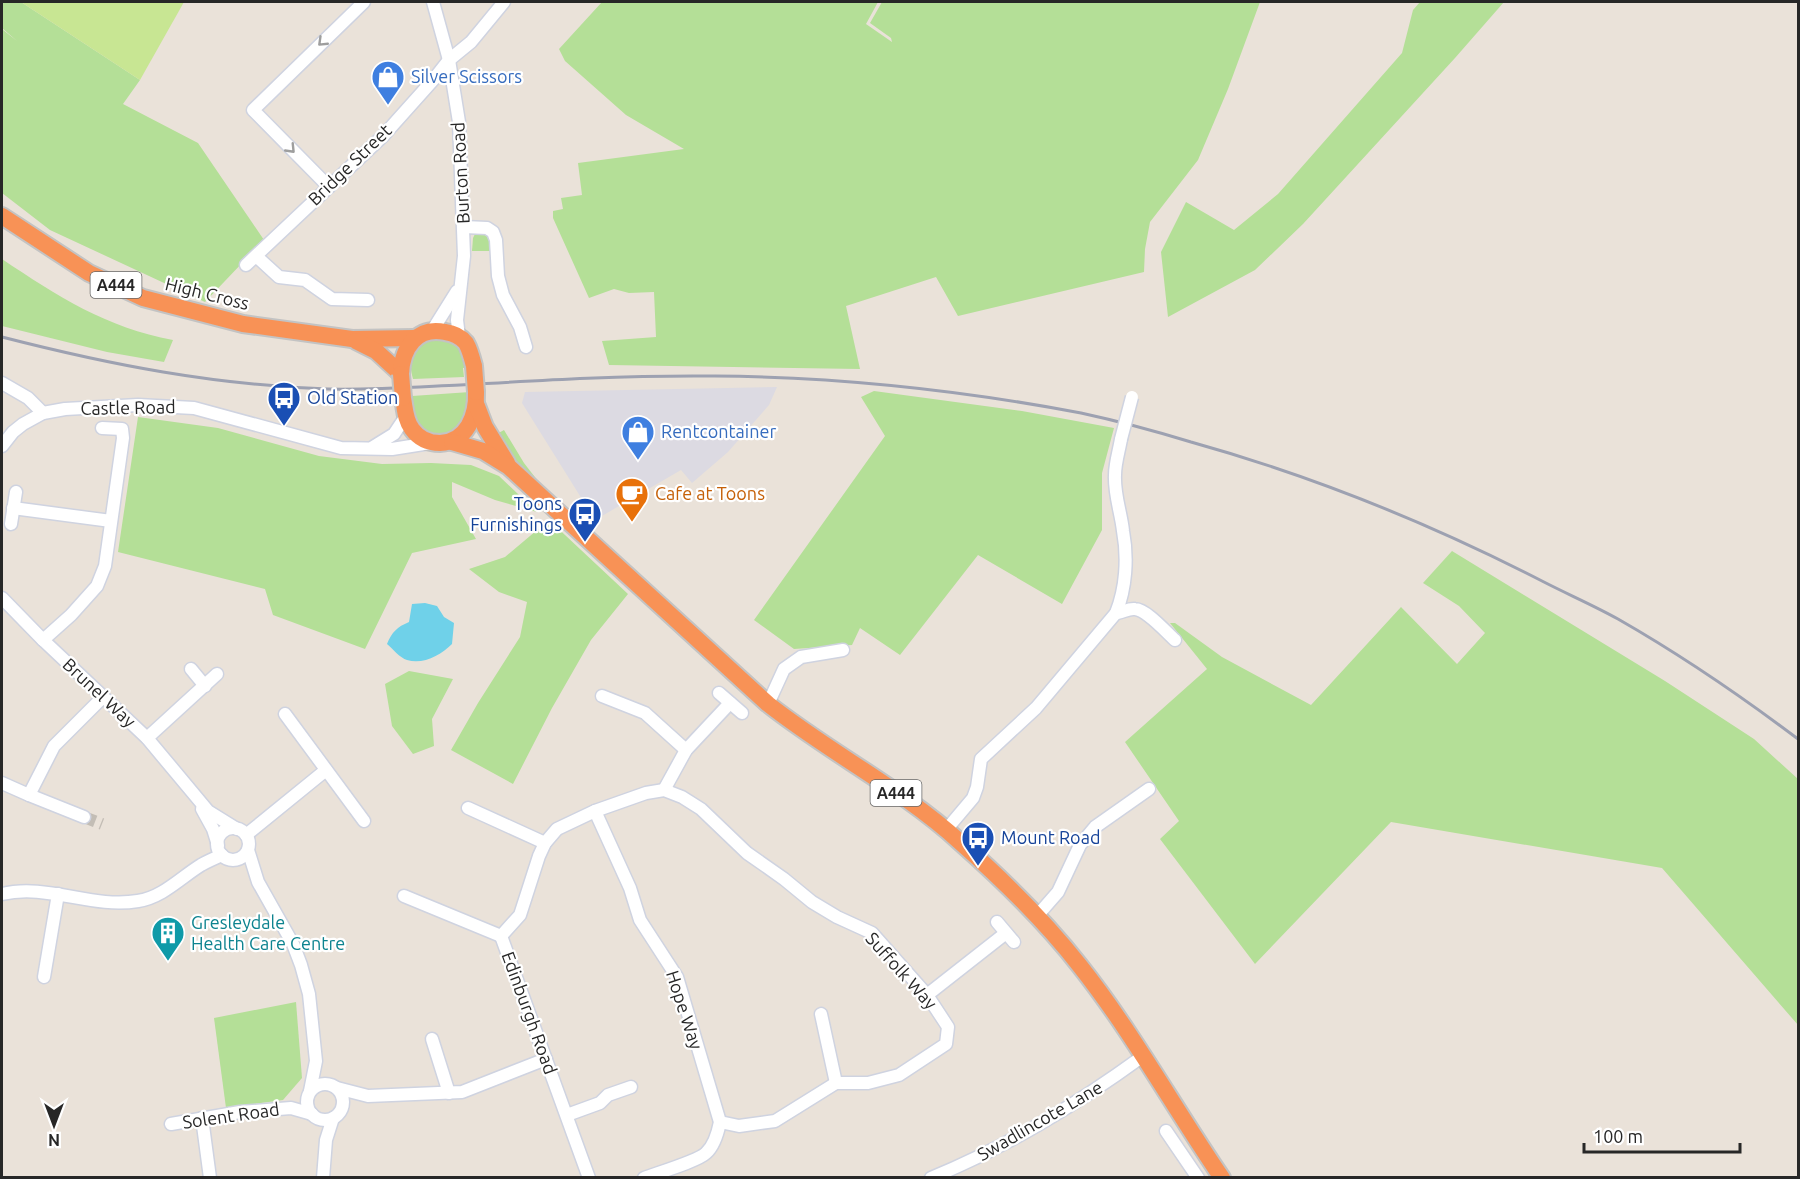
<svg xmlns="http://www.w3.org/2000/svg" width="1800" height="1179" viewBox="0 0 1800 1179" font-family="Ubuntu,sans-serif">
	<rect width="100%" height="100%" fill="#eae2d9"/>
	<!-- industrial -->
	<polygon fill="#dcdae2" points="777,387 769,405 728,452 692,483 681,470 595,520 522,403 525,392"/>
	<!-- green -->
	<g fill="#b4df97">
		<polygon points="2,2 21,2 140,80 123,104 198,143 264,240 205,302 50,230 2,193 2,29 17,41 2,28"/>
		<polygon points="602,2 878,2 866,24 892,42 891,38 870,23 882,2 1260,2 1228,89 1198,160 1150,222 1145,249 1144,272 958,316 936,277 846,306 860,369 609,365 602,341 656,337 654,292 629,293 614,289 589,298 553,218 553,211 563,209 561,198 582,195 578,163 684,149 626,115 565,61 559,49"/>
		<polygon points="1420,2 1504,2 1455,58 1303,224 1255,270 1168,317 1161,252 1186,202 1234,230 1278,194 1402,53 1413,10"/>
		<polygon points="476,232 484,232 490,235 491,251 472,251 473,238"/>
		<path d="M2 259C57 296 107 328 173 340L164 362 107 352 2 326Z"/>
		<path d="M436 339C456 342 462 349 469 367L463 368 464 377 413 379C407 356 413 345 436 339Z"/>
		<polygon points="874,391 1022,411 1114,428 1102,473 1102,530 1062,604 978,555 900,655 860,628 852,645 794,649 754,620 885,436 861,397"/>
		<polygon points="470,392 471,404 457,433 434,438 415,424 412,396"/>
		<polygon points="138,417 218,428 319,456 382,464 431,463 471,465 499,476 537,512 495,500 452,482 452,497 476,539 412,553 365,649 273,615 265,589 118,552"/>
		<polygon points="504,430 524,463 548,494 505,450 495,435"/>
		<polygon points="549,520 628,594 591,640 552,708 513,784 451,750 478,703 520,637 527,602 499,592 469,569 505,557"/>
		<polygon points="1452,551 1665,681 1754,739 1798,779 1798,1025 1662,868 1391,822 1255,964 1160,839 1179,821 1125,742 1207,669 1170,623 1175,623 1222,657 1311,705 1401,607 1457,664 1485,633 1459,606 1423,583"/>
		<polygon points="409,671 453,679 432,719 434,746 413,754 392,726 385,684"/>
		<polygon points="296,1002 302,1078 283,1100 226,1108 214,1018"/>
	</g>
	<!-- pitch -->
	<polygon fill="#c8e693" points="21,2 184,2 140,80"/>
	<!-- water -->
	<path fill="#6fd1e9" d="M425 603 437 606 444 617 454 623 452 644C441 655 423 665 407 660 400 658 393 649 387 644 392 632 397 627 409 622L412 604Z"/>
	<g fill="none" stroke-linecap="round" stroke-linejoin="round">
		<!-- minor-tunnel -->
		<polyline stroke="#c3bdb5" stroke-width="12" stroke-dasharray="12 6" stroke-linecap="butt" points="84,817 102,824"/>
		<!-- minor casing -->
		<g stroke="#cfd3e0" stroke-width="15">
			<g id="minor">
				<polyline points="433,2 449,60 459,122 464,256 457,320 459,337"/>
				<polyline points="329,187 253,110 364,2"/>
				<polyline points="464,227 487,228 493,232 496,240 498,276 503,295 520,327 526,347"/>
				<polyline points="256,256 279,277 305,280 332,299 368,300"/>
				<polyline points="246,265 383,136 434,79 449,60 471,42 504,2"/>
				<polyline points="432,331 457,291"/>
				<polyline points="2,383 28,398 43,413"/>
				<polyline points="2,446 13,432 23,424 43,413 65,409 138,405 194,408 341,448 392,449 430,443"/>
				<polyline points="373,447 394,434 406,416"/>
				<polyline points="13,508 111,521"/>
				<polyline points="11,524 16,492"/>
				<polyline points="2,598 43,640 147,738 208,811 237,829"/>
				<path d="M1116 613C1122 613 1128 608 1135 609 1147 610 1165 631 1175 640"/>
				<polyline points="43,640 71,615 97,586 105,566 123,438 122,429 102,428"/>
				<polyline points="191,669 205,686"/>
				<polyline points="719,693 742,713"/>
				<polyline points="602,696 645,713 686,750"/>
				<polyline points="768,704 784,669 801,657 843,650"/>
				<polyline points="285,714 364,821"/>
				<polyline points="147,738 217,674"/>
				<polyline points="2,783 29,795 54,746 103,697"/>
				<polyline points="664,790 686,750 730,703"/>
				<polyline points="29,795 84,817"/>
				<polyline points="468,808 545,843"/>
				<polyline points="202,809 213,829 218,845"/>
				<path d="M595 811 630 888 640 920 677 977 720 1122C718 1132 714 1146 706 1153 698 1161 657 1173 644 1178"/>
				<circle cx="233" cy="844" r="16"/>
				<path d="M946 830 973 798 977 787 981 759 1036 708 1116 613C1126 588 1128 558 1123 531 1121 512 1114 495 1115 475 1115 463 1119 451 1121 439"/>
				<polyline points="246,835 326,770"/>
				<polyline points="248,850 258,882 293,944 301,965 309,994 316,1061 310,1091"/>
				<path d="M2 894C47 883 92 909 138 901 163 897 180 878 201 865 208 861 215 858 222 855"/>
				<polyline points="404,896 501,936"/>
				<polyline points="1037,916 1058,892 1080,845 1095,827 1149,789"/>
				<polyline points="997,922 1014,942"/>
				<polyline points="501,936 520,915 539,856 545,843 557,829 595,811 646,793 664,790 682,797 701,809 747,853 784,879 812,902 837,917 872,933 927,995 948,1027 946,1044 899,1075 868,1083 836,1083 775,1121 739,1126 720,1122"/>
				<polyline points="501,936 589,1178"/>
				<polyline points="44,977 58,894"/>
				<polyline points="927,995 1006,933"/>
				<polyline points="821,1014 836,1083"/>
				<polyline points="432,1039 449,1093"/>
				<circle cx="325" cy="1102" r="18"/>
				<polyline points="337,1088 368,1096 462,1092 546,1059"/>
				<polyline points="567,1115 600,1103 608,1095 631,1087"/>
				<polyline points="202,1118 210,1178"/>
				<polyline points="171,1124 240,1112 291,1108 312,1114"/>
				<polyline points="1166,1131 1198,1178"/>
				<polyline points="323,1178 326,1140 333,1118"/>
				<path d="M931 1178C1010 1145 1074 1106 1143 1056"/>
			</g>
		</g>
		<!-- highway casing -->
		<g stroke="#c3c3c3" stroke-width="20">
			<g id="highway">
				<polyline points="2,216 89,273 143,298 243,324 352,339 414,338"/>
				<polyline points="356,341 376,351 401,374"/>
				<path d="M401 374C402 348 417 326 445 332 453 333 461 337 466 343 470 350 472 358 474 366"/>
				<path d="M403 398C405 408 405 420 412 429 419 439 428 443 440 443 467 442 477 415 476 392"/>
				<polyline points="477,406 485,427 507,463"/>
				<path d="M452 442 483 451 509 467 768 704C830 753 902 789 960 842 1003 880 1045 921 1080 966 1133 1033 1174 1108 1222 1178"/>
			</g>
		</g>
		<!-- minor -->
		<use href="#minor" stroke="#fff" stroke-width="12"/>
		<!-- highway -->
		<use href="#highway" stroke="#f89256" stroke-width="16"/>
		<!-- rail -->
		<path stroke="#9da1b1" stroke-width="3" d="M2 337C111 365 214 385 328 389 372 390 416 387 460 385 545 380 630 375 715 376 838 377 960 390 1081 413 1118 421 1155 431 1191 442 1313 476 1429 523 1542 581 1567 594 1593 605 1618 619 1681 655 1741 696 1798 739"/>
		<!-- minor-bridge casing -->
		<g stroke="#cfd3e0" stroke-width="15" stroke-linecap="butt">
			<polyline id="minor-bridge" points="1121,439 1132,397"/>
		</g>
		<!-- highway-bridge casing -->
		<g stroke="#c3c3c3" stroke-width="20" stroke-linecap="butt">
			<g id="highway-bridge">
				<polyline points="474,366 476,392"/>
				<polyline points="401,374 403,398"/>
			</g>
		</g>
		<!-- minor-bridge -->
		<use href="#minor-bridge" stroke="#fff" stroke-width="12"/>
		<!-- highway-bridge -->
		<use href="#highway-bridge" stroke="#f89256" stroke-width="16"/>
	</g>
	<!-- one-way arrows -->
	<defs><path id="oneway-chevron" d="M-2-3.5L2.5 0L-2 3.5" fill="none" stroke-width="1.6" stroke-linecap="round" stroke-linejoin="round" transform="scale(1.5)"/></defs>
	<g stroke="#9e9e9e">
		<use href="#oneway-chevron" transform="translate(322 42) rotate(136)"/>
		<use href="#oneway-chevron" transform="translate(291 149) rotate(46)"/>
	</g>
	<!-- icons -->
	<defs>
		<g id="shop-pin" transform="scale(1.725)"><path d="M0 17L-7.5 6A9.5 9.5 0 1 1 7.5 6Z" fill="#3f7fe0" stroke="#fff"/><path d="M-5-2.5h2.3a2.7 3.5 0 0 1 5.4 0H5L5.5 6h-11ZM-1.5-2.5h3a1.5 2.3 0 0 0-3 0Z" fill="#fff"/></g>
		<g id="bus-pin" transform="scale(1.725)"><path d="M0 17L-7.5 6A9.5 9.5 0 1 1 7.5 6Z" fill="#1a4fb4" stroke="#fff"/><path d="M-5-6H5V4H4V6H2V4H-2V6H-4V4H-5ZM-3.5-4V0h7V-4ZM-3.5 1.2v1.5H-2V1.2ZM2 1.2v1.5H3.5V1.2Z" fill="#fff"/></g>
		<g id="cafe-pin" transform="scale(1.725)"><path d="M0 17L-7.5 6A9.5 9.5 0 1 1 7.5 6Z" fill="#e8710a" stroke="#fff"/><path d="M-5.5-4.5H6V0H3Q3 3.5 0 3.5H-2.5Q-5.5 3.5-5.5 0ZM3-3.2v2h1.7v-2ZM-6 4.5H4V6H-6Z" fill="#fff"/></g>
		<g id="building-pin" transform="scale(1.725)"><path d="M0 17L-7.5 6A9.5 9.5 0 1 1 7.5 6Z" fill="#0f9aa8" stroke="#fff"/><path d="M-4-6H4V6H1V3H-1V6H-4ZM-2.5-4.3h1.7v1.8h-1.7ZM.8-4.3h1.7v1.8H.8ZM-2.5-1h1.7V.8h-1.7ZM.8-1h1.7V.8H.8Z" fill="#fff"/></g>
	</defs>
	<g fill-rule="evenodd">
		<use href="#shop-pin" x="388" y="77"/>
		<use href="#bus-pin" x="284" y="398"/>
		<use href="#shop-pin" x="638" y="432"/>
		<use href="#cafe-pin" x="632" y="494"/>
		<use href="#bus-pin" x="585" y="514"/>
		<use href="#bus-pin" x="978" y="838"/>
		<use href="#building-pin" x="168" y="933"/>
	</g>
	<g text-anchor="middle" stroke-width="4.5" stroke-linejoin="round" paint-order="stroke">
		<!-- shield labels -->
		<g fill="#fff" stroke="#686868" stroke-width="1.5">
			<rect x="90.5" y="272" width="51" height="26" rx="4.5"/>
			<rect x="870.5" y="780" width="51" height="26" rx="4.5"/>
		</g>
		<g font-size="16" font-weight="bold" fill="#272727">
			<text x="116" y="291">A444</text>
			<text x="896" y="799">A444</text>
		</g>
		<!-- shop labels -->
		<g font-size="18" fill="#366cbe" stroke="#fff" text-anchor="start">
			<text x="411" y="83">Silver Scissors</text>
			<text x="661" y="438">Rentcontainer</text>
		</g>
		<!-- street labels -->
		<g font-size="18" fill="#272727" stroke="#fff">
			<text transform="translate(350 165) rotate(-44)" y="6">Bridge Street</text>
			<text transform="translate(461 173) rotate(-93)" y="6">Burton Road</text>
			<text transform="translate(207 294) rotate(14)" y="6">High Cross</text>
			<text transform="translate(128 408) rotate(-1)" y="6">Castle Road</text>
			<text transform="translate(99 693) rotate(43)" y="6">Brunel Way</text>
			<text transform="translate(901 971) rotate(48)" y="6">Suffolk Way</text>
			<text transform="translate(684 1010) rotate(72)" y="6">Hope Way</text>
			<text transform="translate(529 1013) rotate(70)" y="6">Edinburgh Road</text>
			<text transform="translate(231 1116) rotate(-8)" y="6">Solent Road</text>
			<text transform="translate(1040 1121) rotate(-30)" y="6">Swadlincote Lane</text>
		</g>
		<!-- transit labels -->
		<g font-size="18" fill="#164399" stroke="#fff" text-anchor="start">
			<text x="307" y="404">Old Station</text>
			<text x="562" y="510" text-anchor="end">Toons<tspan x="562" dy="21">Furnishings</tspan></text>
			<text x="1001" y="844">Mount Road</text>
		</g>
		<!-- food labels -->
		<g font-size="18" fill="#c56008" stroke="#fff" text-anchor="start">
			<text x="655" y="500">Cafe at Toons</text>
		</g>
		<!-- culture labels -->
		<g font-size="18" fill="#0d838f" stroke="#fff" text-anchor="start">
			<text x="191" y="929">Gresleydale<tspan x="191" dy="21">Health Care Centre</tspan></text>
		</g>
	</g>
	<!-- border -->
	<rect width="1800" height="1179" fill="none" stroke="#272727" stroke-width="6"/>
	<!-- north arrow -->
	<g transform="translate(54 1125) rotate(180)" stroke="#ffffff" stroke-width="4.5" paint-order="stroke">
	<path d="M0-4.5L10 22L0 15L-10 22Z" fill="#272727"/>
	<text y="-9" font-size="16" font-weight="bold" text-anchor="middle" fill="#272727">N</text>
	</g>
	<!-- scale -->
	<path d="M1584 1143v9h156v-9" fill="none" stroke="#272727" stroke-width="3"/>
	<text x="1593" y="1143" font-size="18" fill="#272727" stroke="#ffffff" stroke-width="4.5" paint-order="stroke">100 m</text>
</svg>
